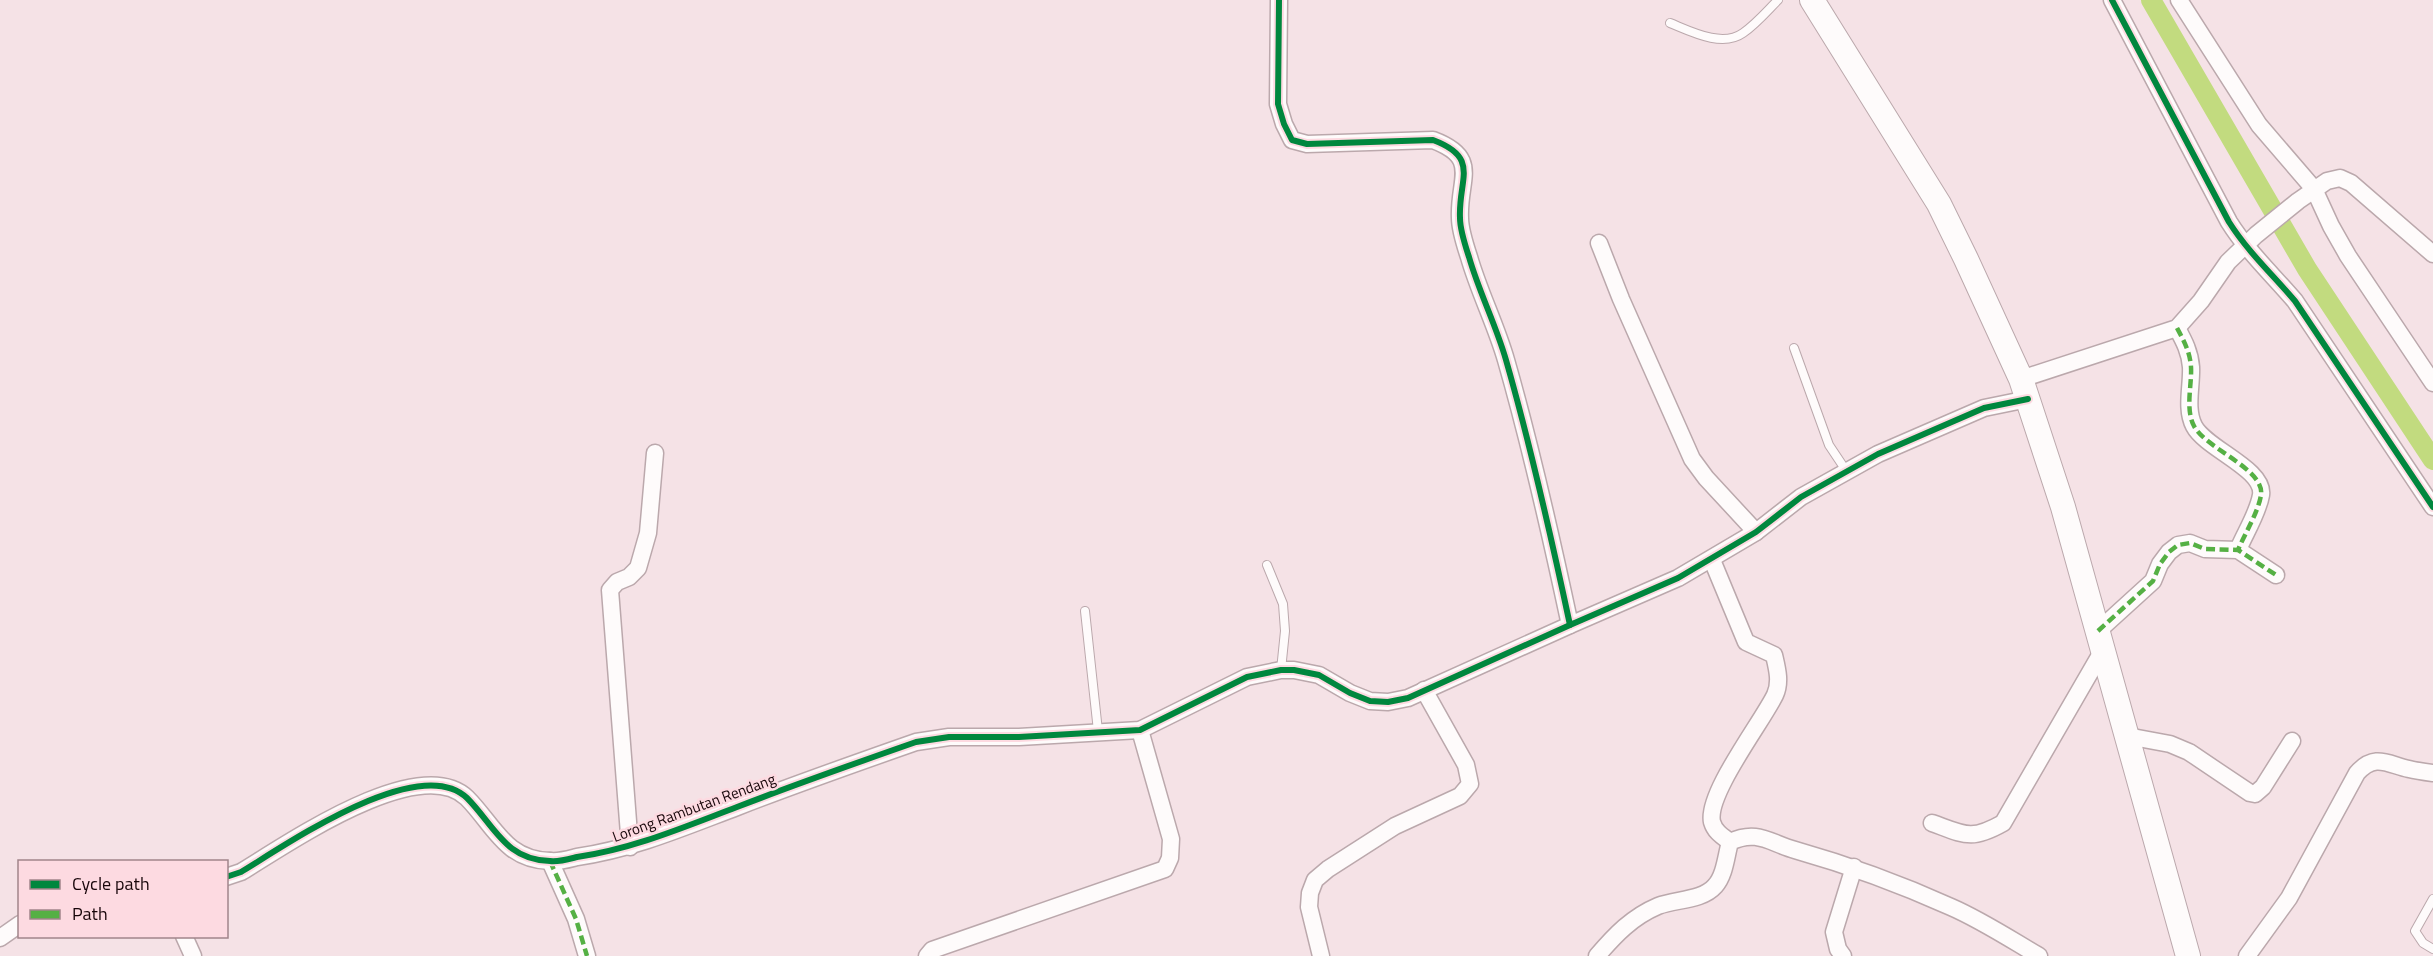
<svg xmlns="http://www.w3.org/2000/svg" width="2433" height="956" viewBox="0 0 2433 956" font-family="'Titillium Web',sans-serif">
	<rect width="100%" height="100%" fill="#f5e2e6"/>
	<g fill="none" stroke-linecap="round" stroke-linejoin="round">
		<!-- canal -->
		<polyline stroke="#c2db7f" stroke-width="20" points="2151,0 2307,269 2433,460"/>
		<!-- service casing -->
		<g stroke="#bba8ac" stroke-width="10">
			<g id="service">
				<path d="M1670 23C1690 31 1722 48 1743 33 1756 24 1767 11 1778 0"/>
				<polyline points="1794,348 1829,445 1847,472"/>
				<polyline points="1267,565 1283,604 1285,631 1281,670"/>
				<polyline points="1085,611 1098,731"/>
				<polyline points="2433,899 2415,931 2423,943 2433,949"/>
			</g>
		</g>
		<!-- minor casing -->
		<g stroke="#bba8ac" stroke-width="19">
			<g id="minor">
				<path d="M1279 0 1278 104 1284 124 1292 140 1307 144 1433 140C1481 158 1458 179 1460 218 1460 230 1465 245 1469 257 1479 292 1496 325 1506 360 1531 447 1551 536 1570 625L1678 578 1756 532 1801 497 1878 454 1984 408 2028 399"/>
				<path d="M2112 0 2229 222C2248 252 2272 274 2295 301L2433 507"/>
				<polyline points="2179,0 2259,125 2314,189 2331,226 2348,256 2433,383"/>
				<polyline points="1599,243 1621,299 1692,459 1706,478 1756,532"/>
				<path d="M2177 328C2184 341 2190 352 2191 367 2192 385 2185 409 2194 426 2206 449 2265 469 2261 495 2258 513 2245 533 2238 550"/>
				<polyline points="2021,379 2177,328 2201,301 2228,262 2256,235 2298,201 2327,181 2340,178 2351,183 2433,254"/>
				<path d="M1712 560 1746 642 1774 655C1777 668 1781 682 1775 695 1762 722 1706 794 1712 822 1715 832 1722 836 1730 842"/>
				<polyline points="2098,631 2153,581 2160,564 2169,552 2178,545 2190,543 2205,549 2238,550 2276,575"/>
				<polyline points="2127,736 2170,744 2189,752 2250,793 2255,794 2263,787 2292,741"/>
				<path d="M1932 823C1965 835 1971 841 2003 823L2103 650"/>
				<polyline points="630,847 610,590 617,582 629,577 638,568 648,533 655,453"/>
				<polyline points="550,861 576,919 587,956"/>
				<path d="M226 877 241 872C286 845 419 752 467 798 494 825 505 860 550 861 559 862 569 859 577 857 633 849 684 827 737 807 796 784 856 763 916 742L949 737H1019L1140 730 1247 677 1281 670H1294L1319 675 1350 693 1370 701 1388 702 1408 698 1570 625"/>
				<polyline points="184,936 193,956"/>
				<polyline points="0,938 20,924"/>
				<polyline points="927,956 932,950 1165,869 1170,858 1171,839 1140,730"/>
				<polyline points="1321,956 1309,907 1310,893 1315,880 1328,869 1395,826 1460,796 1470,784 1466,765 1424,690"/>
				<path d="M1597 956C1615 935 1632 917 1658 906 1675 899 1702 901 1715 886 1725 875 1726 856 1730 842 1757 829 1770 843 1795 850 1848 865 1900 884 1951 907 1981 920 2010 939 2039 956"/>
				<polyline points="1843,956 1838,949 1834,932 1854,867"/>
				<path d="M2247 956 2289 898 2357 773C2375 753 2387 764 2409 769 2417 771 2425 772 2433 773"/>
			</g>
		</g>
		<!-- secondary casing -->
		<g stroke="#bba8ac" stroke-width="26">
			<polyline id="secondary" points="1812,0 1939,204 1966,259 2021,379 2063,507 2188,956"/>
		</g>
		<!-- service -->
		<use href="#service" stroke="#fefbfb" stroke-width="8"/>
		<!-- minor -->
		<use href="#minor" stroke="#fefbfb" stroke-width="16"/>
		<!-- secondary -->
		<use href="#secondary" stroke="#fefbfb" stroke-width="24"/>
		<!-- quiet -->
		<g stroke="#55b044" stroke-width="4.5" stroke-dasharray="9 4.5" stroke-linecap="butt">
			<path d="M2177 328C2184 341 2190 352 2191 367 2192 385 2185 409 2194 426 2206 449 2265 469 2261 495 2258 513 2245 533 2238 550"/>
			<polyline points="2098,631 2153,581 2160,564 2169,552 2178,545 2190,543 2205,549 2238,550 2276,575"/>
			<polyline points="550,861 576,919 587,956"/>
		</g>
		<!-- cycleway casing -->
		<g stroke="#fddae1" stroke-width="10">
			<g id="cycleway">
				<path d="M1279 0 1278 104 1284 124 1292 140 1307 144 1433 140C1481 158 1458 179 1460 218 1460 230 1465 245 1469 257 1479 292 1496 325 1506 360 1531 447 1551 536 1570 625L1678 578 1756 532 1801 497 1878 454 1984 408 2028 399"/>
				<path d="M2112 0 2229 222C2248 252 2272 274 2295 301L2433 507"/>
				<path d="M226 877 241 872C286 845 419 752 467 798 494 825 505 860 550 861 559 862 569 859 577 857 633 849 684 827 737 807 796 784 856 763 916 742L949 737H1019L1140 730 1247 677 1281 670H1294L1319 675 1350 693 1370 701 1388 702 1408 698 1570 625"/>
			</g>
		</g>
		<!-- cycleway -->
		<use href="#cycleway" stroke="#00873e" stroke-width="6"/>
	</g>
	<g text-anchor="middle" stroke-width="5" stroke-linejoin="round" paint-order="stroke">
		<!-- street labels -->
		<g font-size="15" fill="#170509" stroke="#fddae1">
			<text transform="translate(694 808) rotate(-20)" y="5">Lorong Rambutan Rendang</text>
		</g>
	</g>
	<!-- legend -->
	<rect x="18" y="860" width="210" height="78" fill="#fddae1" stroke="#a1858b" stroke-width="1.5"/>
	<rect x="30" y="880" width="30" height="9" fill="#00873e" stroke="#a1858b" stroke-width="1.5"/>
	<text x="72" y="890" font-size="18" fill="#170509">Cycle path</text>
	<rect x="30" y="910" width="30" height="9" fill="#55b044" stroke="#a1858b" stroke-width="1.5"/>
	<text x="72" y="920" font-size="18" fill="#170509">Path</text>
</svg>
